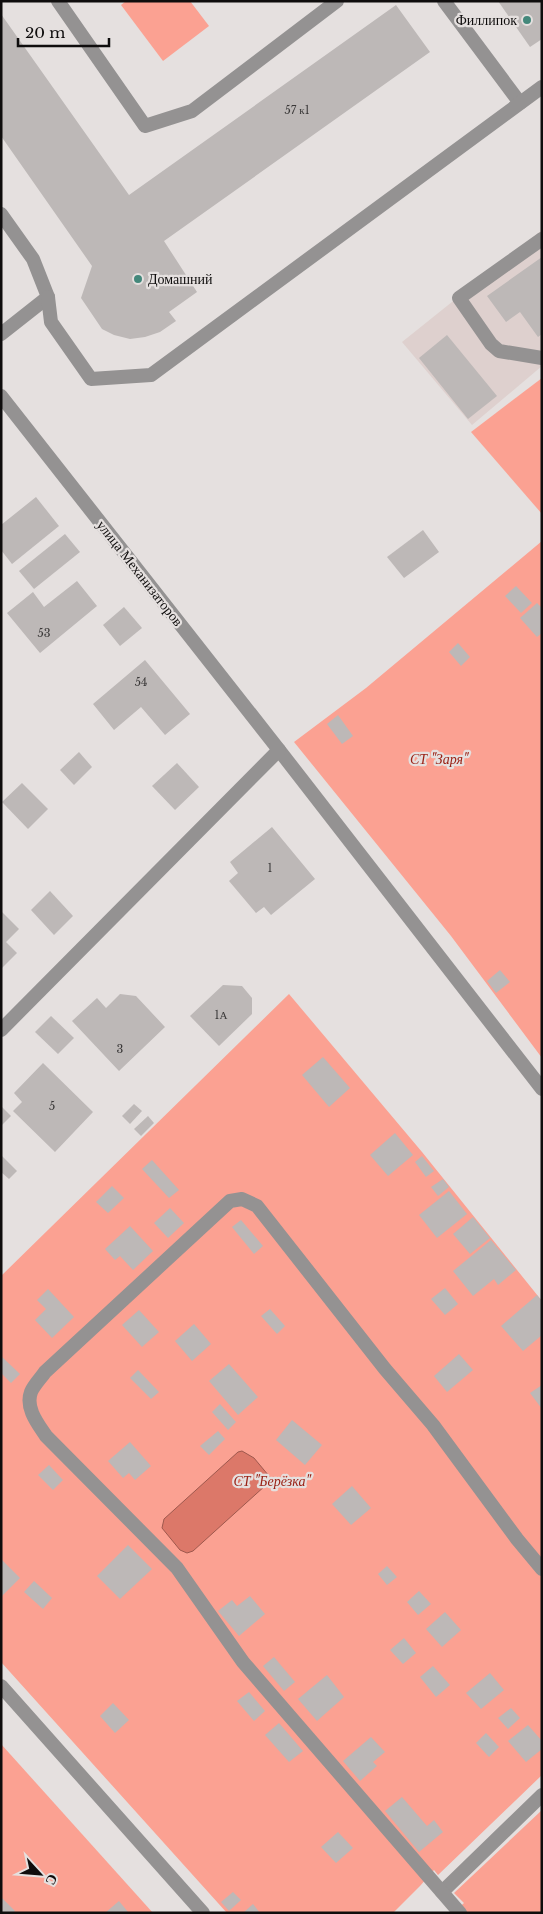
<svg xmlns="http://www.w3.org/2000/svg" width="543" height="1914" viewBox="0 0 543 1914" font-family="'Libre Baskerville',serif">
	<rect width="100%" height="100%" fill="#e5e0df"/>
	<!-- built -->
	<polygon fill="#ded0ce" points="542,230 542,366 472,425 402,342"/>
	<!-- green -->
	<g fill="#fba192">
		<polygon points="126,1 190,1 209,26 163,61 121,5"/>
		<polygon points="542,378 542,514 471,432"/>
		<polygon points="542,541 542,1058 451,936 294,742 366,688"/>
		<polygon points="289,994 422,1152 542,1301 542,1775 438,1875 434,1870 420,1886 393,1913 227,1913 1,1662 1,1276"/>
		<polygon points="1,1744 153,1913 1,1913"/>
		<polygon points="542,1810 542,1913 453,1913 464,1903 454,1893"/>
	</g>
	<!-- water -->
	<polygon fill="#dc7869" stroke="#9e584d" points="242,1451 254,1458 269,1476 266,1485 193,1551 187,1553 180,1550 162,1528 164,1519 238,1452"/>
	<!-- building -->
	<g fill="#bdb8b7">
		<polygon points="498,1 542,1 542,39 530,47"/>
		<polygon points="396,5 430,52 164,241 197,292 169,312 176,321 160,332 145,337 130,339 114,335 102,329 81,298 92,266 1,136 1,14 129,195"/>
		<polygon points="542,257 542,334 538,337 520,312 506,322 487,296"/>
		<polygon points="447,335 497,396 468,419 419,358"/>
		<polygon points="36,497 59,526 12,564 1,550 1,525"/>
		<polygon points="423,530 439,552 404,578 387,557"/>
		<polygon points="65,534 80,552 34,589 19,571"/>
		<polygon points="77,581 97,606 40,653 7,613 33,592 44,607"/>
		<polygon points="516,586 532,603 521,613 505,596"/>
		<polygon points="537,603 542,608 542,633 537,637 520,618"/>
		<polygon points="124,607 142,628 120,646 103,625"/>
		<polygon points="458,643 470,657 461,666 449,652"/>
		<polygon points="145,660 190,714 165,735 141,707 114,730 93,704"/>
		<polygon points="338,715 353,736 342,744 327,724"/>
		<polygon points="79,752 92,767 74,785 60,770"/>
		<polygon points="177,763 199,787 175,810 152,786"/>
		<polygon points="22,783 48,809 28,829 2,802"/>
		<polygon points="272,827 315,879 271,915 264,907 256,913 229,881 238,873 230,862"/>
		<polygon points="50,891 73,916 54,935 31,910"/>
		<polygon points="1,911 19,929 6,942 17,953 1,969"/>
		<polygon points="500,970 510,982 496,993 487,981"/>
		<polygon points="223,985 242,986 252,998 252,1014 219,1046 190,1016"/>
		<polygon points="120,994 136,996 165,1027 119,1071 72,1021 97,998 106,1008"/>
		<polygon points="51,1016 74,1038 58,1054 35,1032"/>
		<polygon points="323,1057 350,1088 329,1107 302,1075"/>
		<polygon points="43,1063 93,1112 55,1152 13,1111 22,1102 14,1093"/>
		<polygon points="134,1104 142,1111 130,1124 122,1116"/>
		<polygon points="1,1106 11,1116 1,1126"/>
		<polygon points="148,1116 154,1123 141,1136 134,1129"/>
		<polygon points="395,1133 413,1155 388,1176 370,1155"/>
		<polygon points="1,1155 17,1171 9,1179 1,1172"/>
		<polygon points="422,1156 434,1171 426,1177 415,1162"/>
		<polygon points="152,1160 179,1190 169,1198 142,1169"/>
		<polygon points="443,1179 449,1187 438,1196 431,1187"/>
		<polygon points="112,1186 124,1198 108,1213 96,1202"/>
		<polygon points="449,1191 467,1214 437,1238 419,1215"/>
		<polygon points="170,1208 184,1223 168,1238 154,1223"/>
		<polygon points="473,1217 490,1238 470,1254 453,1234"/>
		<polygon points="241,1220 263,1246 254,1254 232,1227"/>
		<polygon points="130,1226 153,1251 133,1270 120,1256 115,1260 105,1249"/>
		<polygon points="491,1240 516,1270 498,1285 494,1279 473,1296 453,1271"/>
		<polygon points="445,1288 458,1304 445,1315 431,1299"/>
		<polygon points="48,1289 74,1317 52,1338 35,1320 46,1309 37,1300"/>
		<polygon points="537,1295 542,1301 542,1335 523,1351 501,1326"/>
		<polygon points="270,1309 285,1326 277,1334 261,1316"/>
		<polygon points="139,1310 159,1332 142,1347 122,1325"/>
		<polygon points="194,1324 211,1344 192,1361 175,1341"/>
		<polygon points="459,1354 473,1370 447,1392 434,1376"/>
		<polygon points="1,1356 20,1374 11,1383 1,1373"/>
		<polygon points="229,1364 258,1397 238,1415 209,1381"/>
		<polygon points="138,1370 159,1392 151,1399 130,1378"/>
		<polygon points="542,1385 542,1409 530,1393"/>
		<polygon points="220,1404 236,1422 228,1430 212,1412"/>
		<polygon points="292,1420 322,1445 305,1465 276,1440"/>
		<polygon points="218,1431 225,1439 209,1455 200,1446"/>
		<polygon points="130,1442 151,1466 135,1480 129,1473 123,1478 108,1461"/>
		<polygon points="49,1465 63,1480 53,1490 38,1475"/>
		<polygon points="352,1486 371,1508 351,1525 332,1504"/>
		<polygon points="128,1545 152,1569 120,1599 97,1576"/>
		<polygon points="1,1559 20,1578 1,1597"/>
		<polygon points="387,1566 397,1577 387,1585 378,1574"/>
		<polygon points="34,1581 52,1598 43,1609 24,1592"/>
		<polygon points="419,1591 431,1604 418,1615 407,1602"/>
		<polygon points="250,1596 265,1614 239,1636 218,1611 232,1600 237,1606"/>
		<polygon points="445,1612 461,1630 442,1647 426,1629"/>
		<polygon points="404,1638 416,1653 403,1664 390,1650"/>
		<polygon points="274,1657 295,1682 284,1691 263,1666"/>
		<polygon points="433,1666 450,1685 436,1697 420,1677"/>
		<polygon points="490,1673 504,1690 481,1709 466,1693"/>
		<polygon points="327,1675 344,1697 317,1721 298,1699"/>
		<polygon points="249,1692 265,1711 254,1721 237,1701"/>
		<polygon points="113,1703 129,1720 115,1733 100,1716"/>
		<polygon points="511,1708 520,1718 508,1729 498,1718"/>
		<polygon points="279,1723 303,1751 289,1762 265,1735"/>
		<polygon points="528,1725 542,1741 542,1749 526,1762 508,1741"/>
		<polygon points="486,1733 499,1747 489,1757 476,1743"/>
		<polygon points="371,1737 385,1752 373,1762 377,1766 360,1781 343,1761"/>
		<polygon points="402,1797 427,1826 434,1820 443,1832 419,1852 385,1811"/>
		<polygon points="338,1832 353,1848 336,1863 321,1847"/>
		<polygon points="233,1892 241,1900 229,1911 221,1902"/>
		<polygon points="1,1897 15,1911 13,1913 1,1913"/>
		<polygon points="119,1901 128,1912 127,1913 105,1913"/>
		<polygon points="253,1904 260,1913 243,1913"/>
	</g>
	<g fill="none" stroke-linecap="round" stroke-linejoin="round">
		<!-- service -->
		<g stroke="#949292" stroke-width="14">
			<polyline points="58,1 145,126 192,111 337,1"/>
			<polyline points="444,1 520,103"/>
			<polyline points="1,214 33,259 48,297 1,334"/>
			<polyline points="542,239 459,298 491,344 499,351 542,358"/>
			<polyline points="48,297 51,322 91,379 151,375 542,87"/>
			<polyline points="279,750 542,1089"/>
			<polyline points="1,1686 203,1913"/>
			<polyline points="442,1892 542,1795"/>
			<path d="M460 1913 243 1662 177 1568 46 1436C38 1424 25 1408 31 1392 34 1385 41 1378 45 1372L230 1201 242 1199 257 1206 385 1369 433 1425 517 1539 542 1569"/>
		</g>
		<!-- minor -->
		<polyline stroke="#949292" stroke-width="14" points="1,396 279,750 1,1030"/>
	</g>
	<!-- markers -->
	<g fill="#44887b" stroke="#e5e0df" stroke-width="2">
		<circle cx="527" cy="20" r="5"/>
		<circle cx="138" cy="279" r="5"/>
	</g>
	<g text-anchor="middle" stroke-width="4.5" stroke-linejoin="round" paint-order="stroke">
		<!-- number labels -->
		<g font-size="11" fill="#3a3838">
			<text x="297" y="114">57 к1</text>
			<text x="44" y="637">53</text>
			<text x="141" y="686">54</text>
			<text x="270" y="872">1</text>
			<text x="221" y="1019">1А</text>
			<text x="120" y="1053">3</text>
			<text x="52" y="1110">5</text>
		</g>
		<!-- poi labels -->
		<g font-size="14" fill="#0f0d0d" stroke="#e5e0df" text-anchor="end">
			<text x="517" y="25">Филлипок</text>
			<text x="148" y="284" text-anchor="start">Домашний</text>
		</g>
		<!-- street labels -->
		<g font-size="14" fill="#0f0d0d" stroke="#e5e0df">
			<text transform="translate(140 573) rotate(52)" y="5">улица Механизаторов</text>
		</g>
		<!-- park labels -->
		<g font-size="14" font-style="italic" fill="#9a2216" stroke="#e5e0df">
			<text x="439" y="764">СТ "Заря"</text>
			<text x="272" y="1486">СТ "Берёзка"</text>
		</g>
	</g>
	<!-- border -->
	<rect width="543" height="1914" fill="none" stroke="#0f0d0d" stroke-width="5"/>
	<!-- north arrow -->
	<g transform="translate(40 1874) rotate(116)" stroke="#e5e0df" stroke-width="4" paint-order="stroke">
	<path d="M0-4L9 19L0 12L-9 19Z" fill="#0f0d0d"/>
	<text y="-8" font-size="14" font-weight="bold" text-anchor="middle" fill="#0f0d0d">С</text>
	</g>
	<!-- scale -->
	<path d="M18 38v8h91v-8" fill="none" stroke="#0f0d0d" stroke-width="2.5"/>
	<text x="25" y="38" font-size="15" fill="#0f0d0d" stroke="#e5e0df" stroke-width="4" paint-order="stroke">20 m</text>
</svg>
